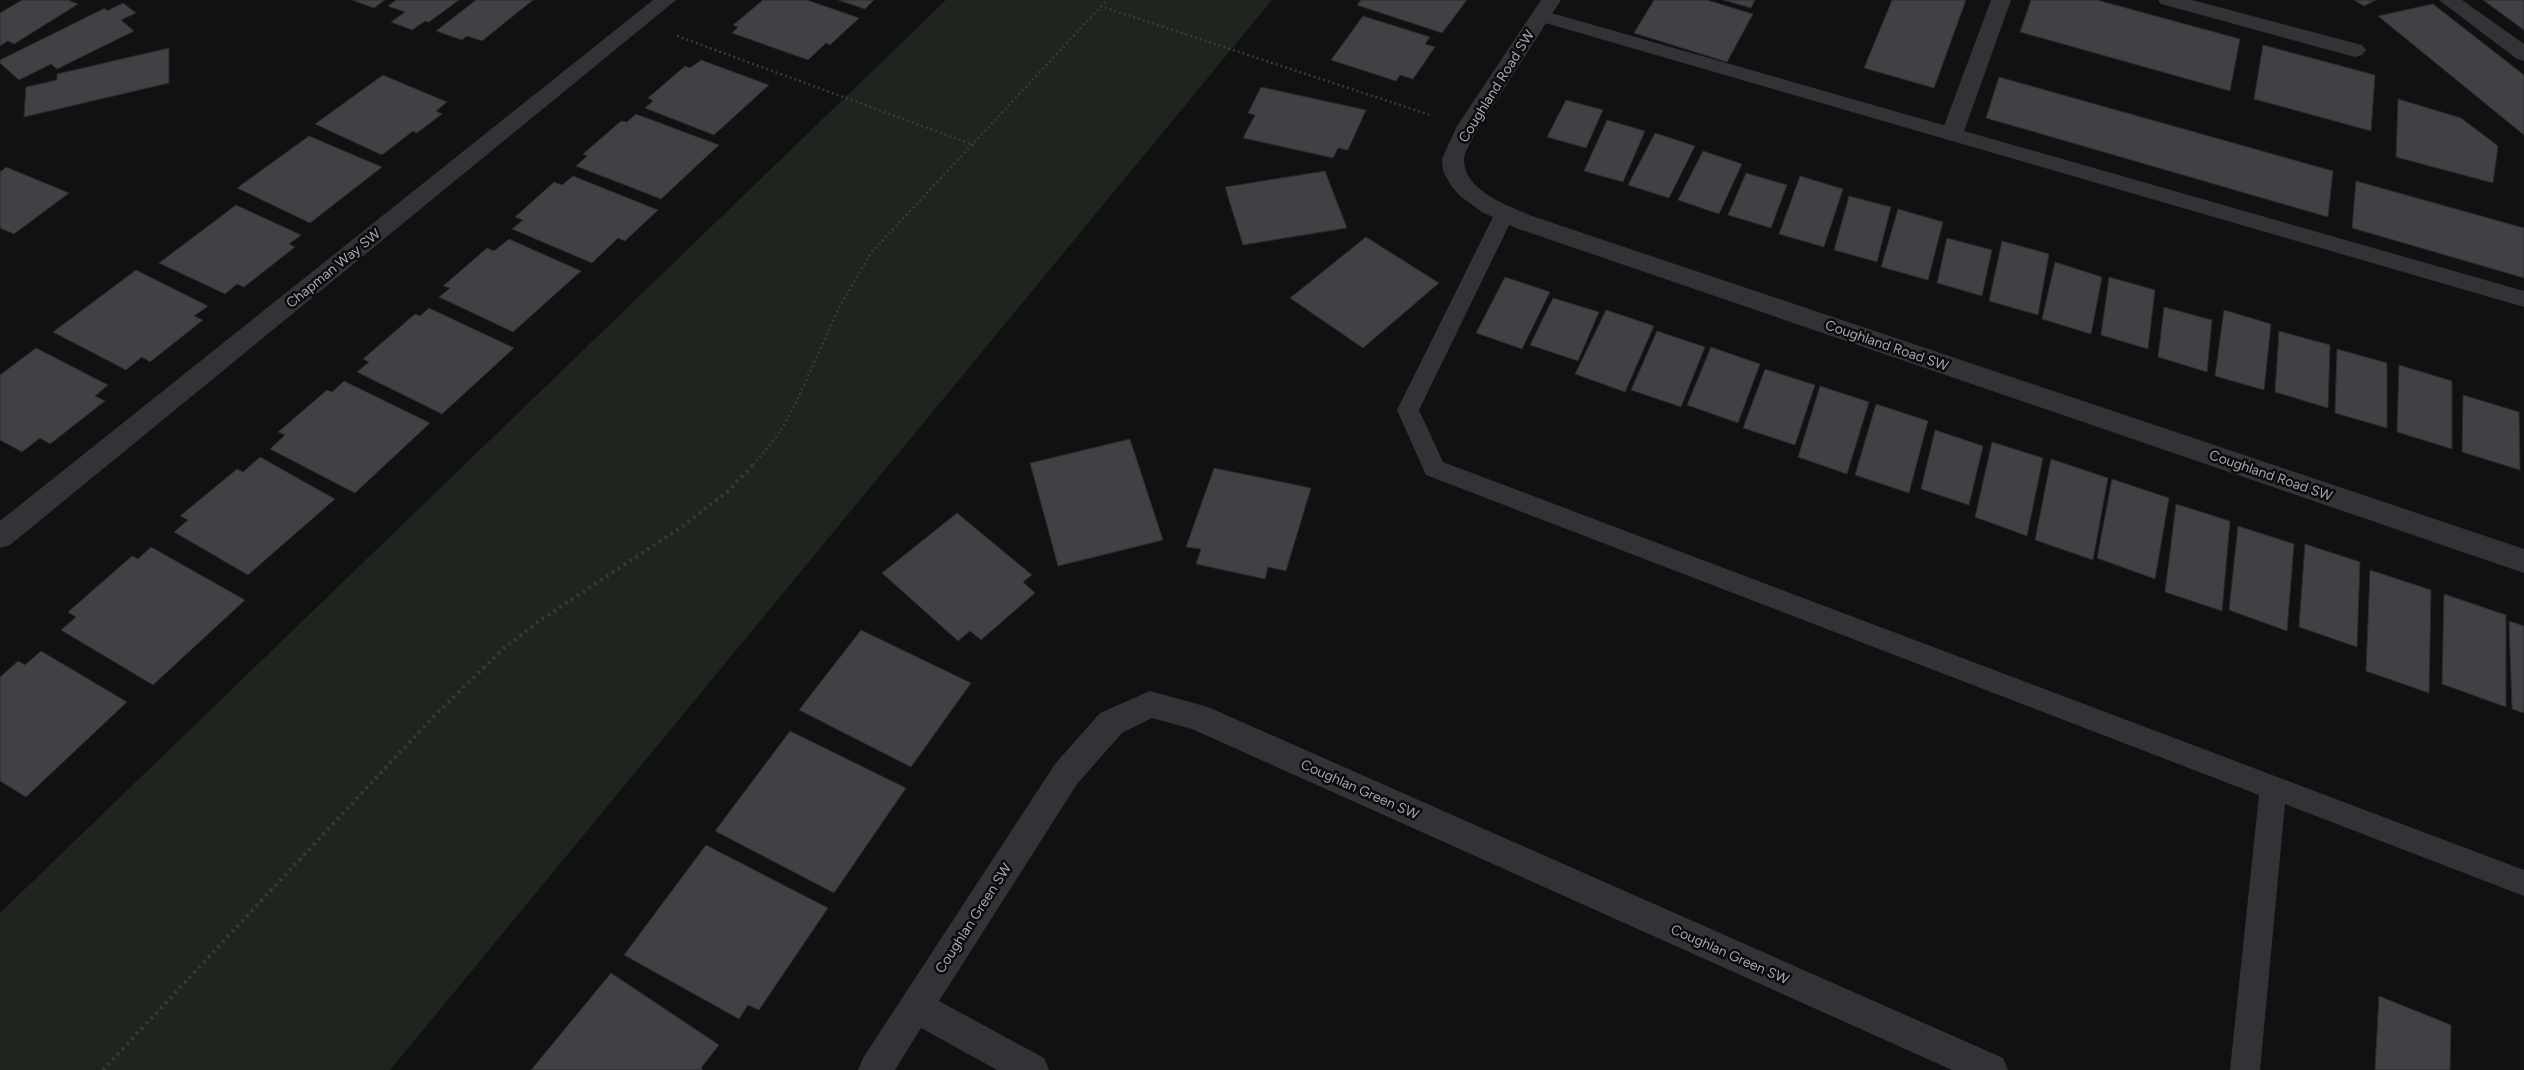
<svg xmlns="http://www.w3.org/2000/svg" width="2524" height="1070" viewBox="0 0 2524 1070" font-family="Figtree,sans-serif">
	<rect width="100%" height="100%" fill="#111112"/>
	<!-- green -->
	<polygon fill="#1d251e" points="946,0 1272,0 390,1070 0,1070 0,913"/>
	<!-- building -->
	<g fill="#404145" stroke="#2b2b2e">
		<polygon points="22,0 68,0 78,4 14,44 8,41 0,46 0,13"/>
		<polygon points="352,0 385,0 374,8"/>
		<polygon points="396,0 459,0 429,22 425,21 412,30 391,22 405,12 388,6"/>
		<polygon points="476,0 533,0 482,41 467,36 462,40 436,31"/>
		<polygon points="763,0 807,0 859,18 830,45 826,43 808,60 732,33 738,27 733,25"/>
		<polygon points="838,0 874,0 865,9"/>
		<polygon points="1361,0 1467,0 1442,33 1357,5"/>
		<polygon points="1654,0 1707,0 1753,14 1727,62 1634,33"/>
		<polygon points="1723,0 1755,0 1751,8"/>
		<polygon points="1892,0 1966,0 1934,88 1864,68"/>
		<polygon points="2031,0 2097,0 2240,39 2230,91 2020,32"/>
		<polygon points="2354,0 2376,0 2364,6"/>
		<polygon points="2483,0 2524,0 2524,30"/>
		<polygon points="123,3 136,13 121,20 134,31 57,69 51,64 19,80 0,63 0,60 105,8 107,11"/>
		<polygon points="2433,4 2524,75 2524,135 2378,16"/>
		<polygon points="1363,16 1430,37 1425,44 1435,47 1413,79 1400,75 1396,81 1331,60"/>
		<polygon points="2263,45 2375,75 2371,131 2254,99"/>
		<polygon points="169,48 169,83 24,117 26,87 57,80 57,74"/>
		<polygon points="701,60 769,85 714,135 645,108 653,101 648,98 685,66 690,68"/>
		<polygon points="383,75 447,102 436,111 442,114 417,133 413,131 382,155 315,124"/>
		<polygon points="1999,77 2333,171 2328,217 1986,118"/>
		<polygon points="1261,87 1366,110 1348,150 1338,148 1333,158 1243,138 1255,115 1248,113"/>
		<polygon points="2398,99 2461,118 2498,146 2493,183 2396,157"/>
		<polygon points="1566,100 1603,110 1586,148 1547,137"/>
		<polygon points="636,114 719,145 661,199 576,166 587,156 583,154 621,121 627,122"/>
		<polygon points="1607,120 1645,131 1623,182 1584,171"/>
		<polygon points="1655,133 1695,146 1669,198 1628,185"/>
		<polygon points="309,136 382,167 310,223 237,188"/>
		<polygon points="1703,151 1742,164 1719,214 1678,200"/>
		<polygon points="6,167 69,193 14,234 0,228 0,172"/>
		<polygon points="1325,171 1347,228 1243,245 1225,187"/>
		<polygon points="1746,173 1787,185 1771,228 1728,215"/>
		<polygon points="573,176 658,210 625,241 618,238 592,263 512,229 523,220 515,217 554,182 562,185"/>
		<polygon points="1800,176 1843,189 1824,247 1779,234"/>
		<polygon points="2356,181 2524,228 2524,278 2352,228"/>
		<polygon points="1849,196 1891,207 1877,262 1834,250"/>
		<polygon points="236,205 301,235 289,244 295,247 244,287 237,284 225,294 159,263"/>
		<polygon points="1898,209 1943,222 1928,280 1881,267"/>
		<polygon points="1366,237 1439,283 1363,348 1290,298"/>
		<polygon points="1947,238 1992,250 1982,296 1937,283"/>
		<polygon points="509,239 581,271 513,332 439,297 450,288 443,286 487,248 494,251"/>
		<polygon points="2002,241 2049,254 2038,315 1989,301"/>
		<polygon points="2055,262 2102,277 2091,334 2042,319"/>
		<polygon points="136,270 208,306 194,316 203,320 150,362 142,357 126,370 53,332"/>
		<polygon points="1505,277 1550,292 1522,349 1476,333"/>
		<polygon points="2109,277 2155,290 2148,349 2101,335"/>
		<polygon points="1553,298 1599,312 1578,361 1530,345"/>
		<polygon points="2164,307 2212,320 2207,372 2158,357"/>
		<polygon points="429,308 514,348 442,414 357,372 369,362 363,359 415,314 420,316"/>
		<polygon points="1606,310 1654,326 1625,392 1575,374"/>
		<polygon points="2224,310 2271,324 2264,390 2215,376"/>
		<polygon points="1657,331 1705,347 1681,407 1631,390"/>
		<polygon points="2279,331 2330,345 2328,408 2275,392"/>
		<polygon points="1711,347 1760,364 1738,423 1687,405"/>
		<polygon points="36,348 108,385 95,396 105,401 50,444 40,438 22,452 0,440 0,375"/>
		<polygon points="2337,349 2387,363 2387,428 2335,413"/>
		<polygon points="2399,365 2452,381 2452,449 2397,432"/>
		<polygon points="1765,369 1815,385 1795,445 1743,428"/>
		<polygon points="344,381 430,423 355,493 270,449 285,435 278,432 327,390 332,392"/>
		<polygon points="1820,386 1869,402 1847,474 1798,457"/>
		<polygon points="2463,395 2519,412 2520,470 2462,452"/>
		<polygon points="1876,404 1928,421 1909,493 1855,475"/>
		<polygon points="1935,430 1983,446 1969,505 1921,489"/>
		<polygon points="1130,439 1163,540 1058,566 1030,463"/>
		<polygon points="1992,442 2043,458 2027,536 1975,517"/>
		<polygon points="260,457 335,499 248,575 174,532 188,520 180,516 237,469 243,472"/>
		<polygon points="2051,459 2108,478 2093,560 2035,540"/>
		<polygon points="1214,468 1311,488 1286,571 1268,567 1265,579 1196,564 1201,549 1186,547"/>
		<polygon points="2112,479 2169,498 2155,579 2097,558"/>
		<polygon points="2176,504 2230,521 2222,611 2165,592"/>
		<polygon points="957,513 1032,575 1023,582 1035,593 981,640 970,631 958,641 882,573"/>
		<polygon points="2238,526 2294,544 2287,631 2229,610"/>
		<polygon points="2305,544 2360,562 2357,647 2299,627"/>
		<polygon points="151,547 245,600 153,685 61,630 76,617 68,612 132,556 138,559"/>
		<polygon points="2370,570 2431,590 2429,693 2366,671"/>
		<polygon points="2444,594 2506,615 2506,707 2442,684"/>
		<polygon points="2509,621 2524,626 2524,713 2512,709"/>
		<polygon points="861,630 971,683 911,767 799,710"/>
		<polygon points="41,651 127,702 26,797 0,781 0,677 18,661 25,665"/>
		<polygon points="790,731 906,788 834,893 715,831"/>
		<polygon points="706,845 828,908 759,1010 748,1005 739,1019 624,955"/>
		<polygon points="611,973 719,1045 701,1068 703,1070 531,1070"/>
		<polygon points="2379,996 2451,1025 2450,1070 2375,1070"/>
	</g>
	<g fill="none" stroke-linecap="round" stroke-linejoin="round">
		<!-- path-far1 -->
		<g stroke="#383a3e" stroke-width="2.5" stroke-dasharray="2 3" stroke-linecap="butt">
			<polyline points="1100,6 1430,115"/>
			<polyline points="677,36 974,145"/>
			<polyline points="753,465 778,435 794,407 839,308 871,253 1107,0"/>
		</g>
		<!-- path -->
		<polyline stroke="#383a3e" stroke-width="4" stroke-dasharray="2.5 4.5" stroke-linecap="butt" points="103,1070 434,716 503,649 539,621 680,528 727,492 754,464"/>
		<!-- service -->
		<g fill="#323337" fill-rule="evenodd">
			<polygon points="1541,10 2524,291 2524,307 1535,20 1532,16 1535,12"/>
			<polygon points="1505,206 1512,208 1515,213 1419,410 1443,462 2524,870 2524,896 2285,804 2260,1070 2230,1070 2259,795 1426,475 1397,410 1495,213 1498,208"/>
		</g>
		<!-- minor -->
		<g fill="#323337" fill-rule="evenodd">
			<polygon points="653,0 676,0 10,545 0,548 0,521"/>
			<path d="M1541 0H1561L1474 135C1471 143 1464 152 1464 160 1464 191 1509 206 1532 216L2524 549V573L1516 228 1482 212 1460 196 1452 187 1443 171 1442 159 1457 126Z"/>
			<polygon points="1991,0 2011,0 1963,134 1960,139 1952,141 1944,139 1941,134"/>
			<polygon points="2158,0 2192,0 2362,45 2366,50 2362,55 2355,57 2161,4"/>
			<polygon points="2439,0 2462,0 2524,44 2524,61 2517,59"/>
			<polygon points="1150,691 1208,707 2003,1058 2008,1070 1952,1070 1192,729 1152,718 1122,733 1077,784 939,1001 1044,1058 1049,1070 997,1070 921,1028 895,1070 858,1070 863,1058 1055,764 1100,713"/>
		</g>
	</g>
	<g text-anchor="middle" stroke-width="5" stroke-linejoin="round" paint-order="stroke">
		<!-- street labels -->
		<g font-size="14" fill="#a3a8b2" stroke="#0c0c0d">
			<text transform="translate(1496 86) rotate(-58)" y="5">Coughland Road SW</text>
			<text transform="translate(333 268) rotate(-39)" y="5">Chapman Way SW</text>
			<text transform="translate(1887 345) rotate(19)" y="5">Coughland Road SW</text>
			<text transform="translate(2271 475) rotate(19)" y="5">Coughland Road SW</text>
			<text transform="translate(1360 789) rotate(24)" y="5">Coughlan Green SW</text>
			<text transform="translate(973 918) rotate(-57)" y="5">Coughlan Green SW</text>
			<text transform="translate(1730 954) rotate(24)" y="5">Coughlan Green SW</text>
		</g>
	</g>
</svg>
